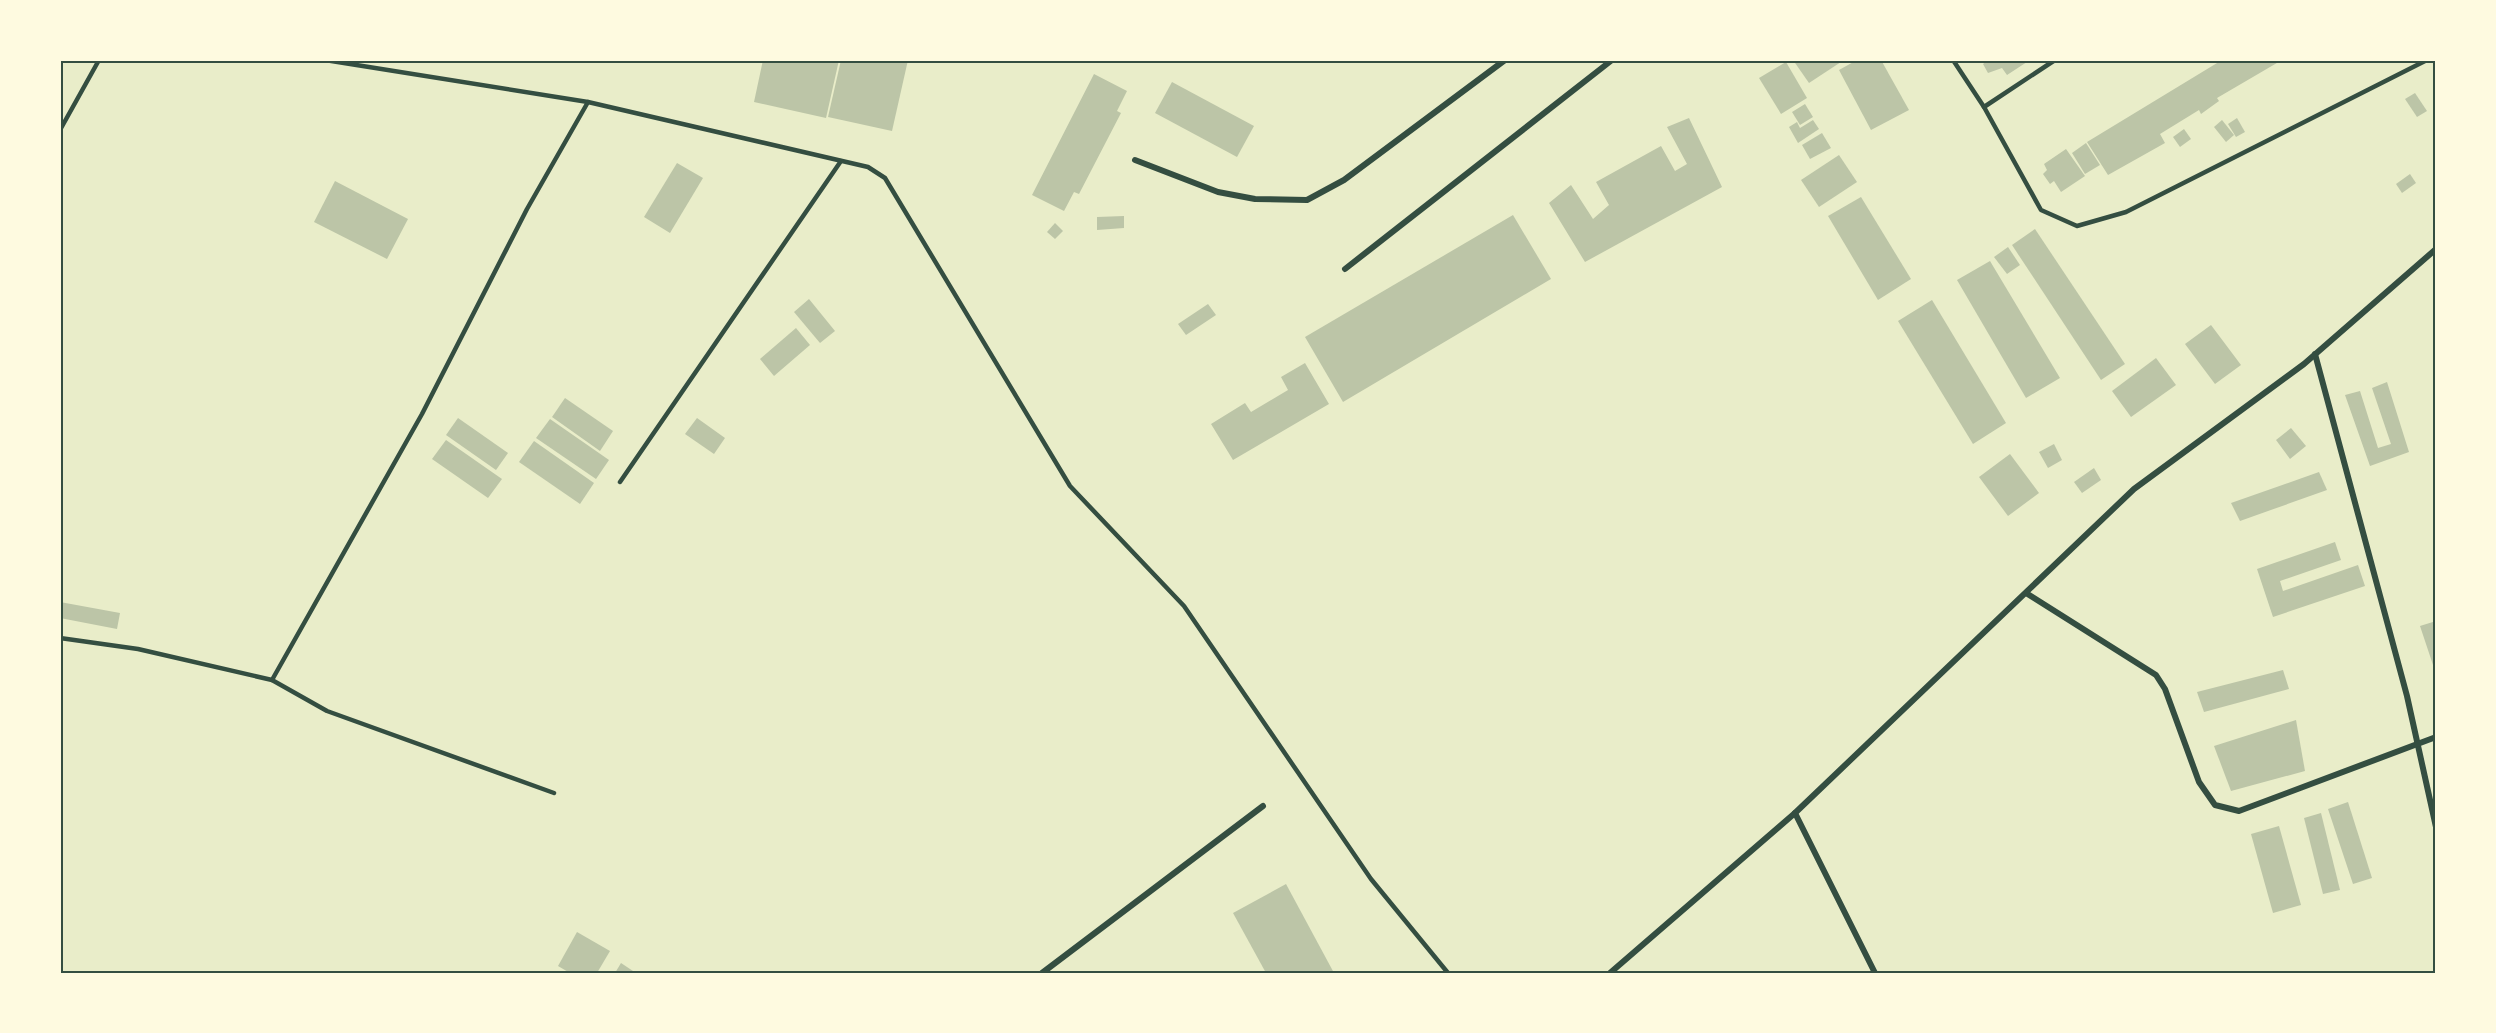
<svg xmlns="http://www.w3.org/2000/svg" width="2496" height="1033" viewBox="0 0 2496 1033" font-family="Poppins,sans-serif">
	<rect width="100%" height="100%" fill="#e9edc9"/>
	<!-- building -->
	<g fill="#bcc5a7">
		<polygon points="763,60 839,60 826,118 754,102"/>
		<polygon points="841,60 908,60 892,131 828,117"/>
		<polygon points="1793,60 1844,60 1809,83"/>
		<polygon points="1857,60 1881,60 1909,110 1871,130 1839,70"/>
		<polygon points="1988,60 2030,60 2007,75 2002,68 1988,73 1983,64"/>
		<polygon points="2222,60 2282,60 2217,98 2219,101 2201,114 2199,110 2160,134 2165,143 2108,175 2087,142"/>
		<polygon points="1786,62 1807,98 1781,114 1759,78"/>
		<polygon points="1094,74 1127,91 1117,111 1121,113 1079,194 1074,192 1064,211 1032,195"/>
		<polygon points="1172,82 1254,126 1237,157 1155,113"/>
		<polygon points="2415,93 2427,111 2417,117 2405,99"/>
		<polygon points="1805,104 1813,117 1800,125 1792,112"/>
		<polygon points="1689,118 1722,187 1585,262 1549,203 1571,185 1593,219 1609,205 1596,182 1661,146 1675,171 1687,164 1667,127"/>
		<polygon points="2237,118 2245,132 2236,137 2228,124"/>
		<polygon points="1813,120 1819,129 1798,143 1789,127 1797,122 1800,128"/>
		<polygon points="2222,120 2234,135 2226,142 2214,127"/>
		<polygon points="2184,129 2191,139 2180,147 2173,137"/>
		<polygon points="1822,133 1831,148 1810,159 1802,145"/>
		<polygon points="2086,143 2100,165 2085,174 2072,153"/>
		<polygon points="2066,149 2085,176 2061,192 2054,181 2050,184 2043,174 2047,170 2044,164"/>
		<polygon points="1839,155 1857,182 1819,207 1801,180"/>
		<polygon points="677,163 703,178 670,233 644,217"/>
		<polygon points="2410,174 2416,183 2402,193 2396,184"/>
		<polygon points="335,181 408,219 387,259 314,222"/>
		<polygon points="1861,197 1911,279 1878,300 1828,216"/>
		<polygon points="1513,215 1551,279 1343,402 1305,337"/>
		<polygon points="1124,216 1124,228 1097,230 1097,217"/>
		<polygon points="1055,223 1063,231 1055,239 1047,232"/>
		<polygon points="2035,229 2125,364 2101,380 2012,245"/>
		<polygon points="2008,247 2020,265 2007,274 1994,257"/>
		<polygon points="1990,261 2060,378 2026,398 1957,280"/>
		<polygon points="809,299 835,331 820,343 794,312"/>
		<polygon points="1932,300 2006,423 1973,444 1898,321"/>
		<polygon points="1208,304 1216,315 1186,335 1178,324"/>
		<polygon points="2211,325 2241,365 2215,384 2185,344"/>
		<polygon points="796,328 810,345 774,376 760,359"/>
		<polygon points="2156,358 2176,385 2131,417 2112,391"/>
		<polygon points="1305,363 1329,404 1233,460 1211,424 1245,403 1251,412 1288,390 1281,377"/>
		<polygon points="2387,382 2409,452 2370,466 2345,395 2360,391 2378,448 2391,444 2372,388"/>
		<polygon points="565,398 613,431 600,451 552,417"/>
		<polygon points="458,418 508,453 496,470 446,435"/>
		<polygon points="697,418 725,438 714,454 685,434"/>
		<polygon points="550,419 609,460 596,479 536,438"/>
		<polygon points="2291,428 2306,446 2290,459 2276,440"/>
		<polygon points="446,440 502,479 488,498 432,459"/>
		<polygon points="534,441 594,483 580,504 519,462"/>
		<polygon points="2054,444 2062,460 2048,468 2039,452"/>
		<polygon points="2010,454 2039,493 2008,516 1979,477"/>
		<polygon points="2094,468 2101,480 2082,493 2074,482"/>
		<polygon points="2319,472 2327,490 2240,521 2231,503"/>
		<polygon points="2335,542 2341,560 2280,581 2283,591 2358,565 2365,586 2273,617 2257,569"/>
		<polygon points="60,602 120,613 117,629 60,618"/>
		<polygon points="2436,621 2436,664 2433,665 2420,626"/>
		<polygon points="2283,670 2289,689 2204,712 2197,692"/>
		<polygon points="2296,720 2305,771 2231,791 2214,746"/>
		<polygon points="2348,802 2372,878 2353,884 2328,809"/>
		<polygon points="2321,813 2340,890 2323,894 2304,818"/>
		<polygon points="2279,826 2301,905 2273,913 2251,834"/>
		<polygon points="1286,884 1334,973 1266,973 1233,913"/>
		<polygon points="577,932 610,951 597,973 570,973 558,966"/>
		<polygon points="621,963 636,973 615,973"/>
	</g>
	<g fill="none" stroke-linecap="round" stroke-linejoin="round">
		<!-- service -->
		<g stroke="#344e41" stroke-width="4.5">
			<polyline points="325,60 588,102 868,167 885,178 1070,486 1184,606 1371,879 1448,973"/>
			<polyline points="1953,60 1984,107 2041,210 2077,226 2126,212 2427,60"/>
			<polyline points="1984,107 2055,60"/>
			<polyline points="60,130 99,60"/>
			<polyline points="620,482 841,161"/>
			<polyline points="60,638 138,649 272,680 327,711 554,793"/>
			<polyline points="272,680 422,414 527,209 588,102"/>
		</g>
		<!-- minor -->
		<g stroke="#344e41" stroke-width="6">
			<polyline points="1135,160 1218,192 1255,199 1307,200 1344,180 1505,60"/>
			<polyline points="1345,269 1612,60"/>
			<polyline points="2315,354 2407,696 2436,827"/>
			<polyline points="2026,593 2156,675 2165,689 2199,782 2215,805 2239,811 2436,737"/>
			<polyline points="1795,813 1875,973"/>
			<polyline points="1042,973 1263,806"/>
			<polyline points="1610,973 1795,813 2134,489 2304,364 2436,249"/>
		</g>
	</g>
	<!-- border -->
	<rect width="2496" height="1033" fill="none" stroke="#fefae0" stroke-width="123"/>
	<rect x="62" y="62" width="2372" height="910" fill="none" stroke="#344e41" stroke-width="2"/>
</svg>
